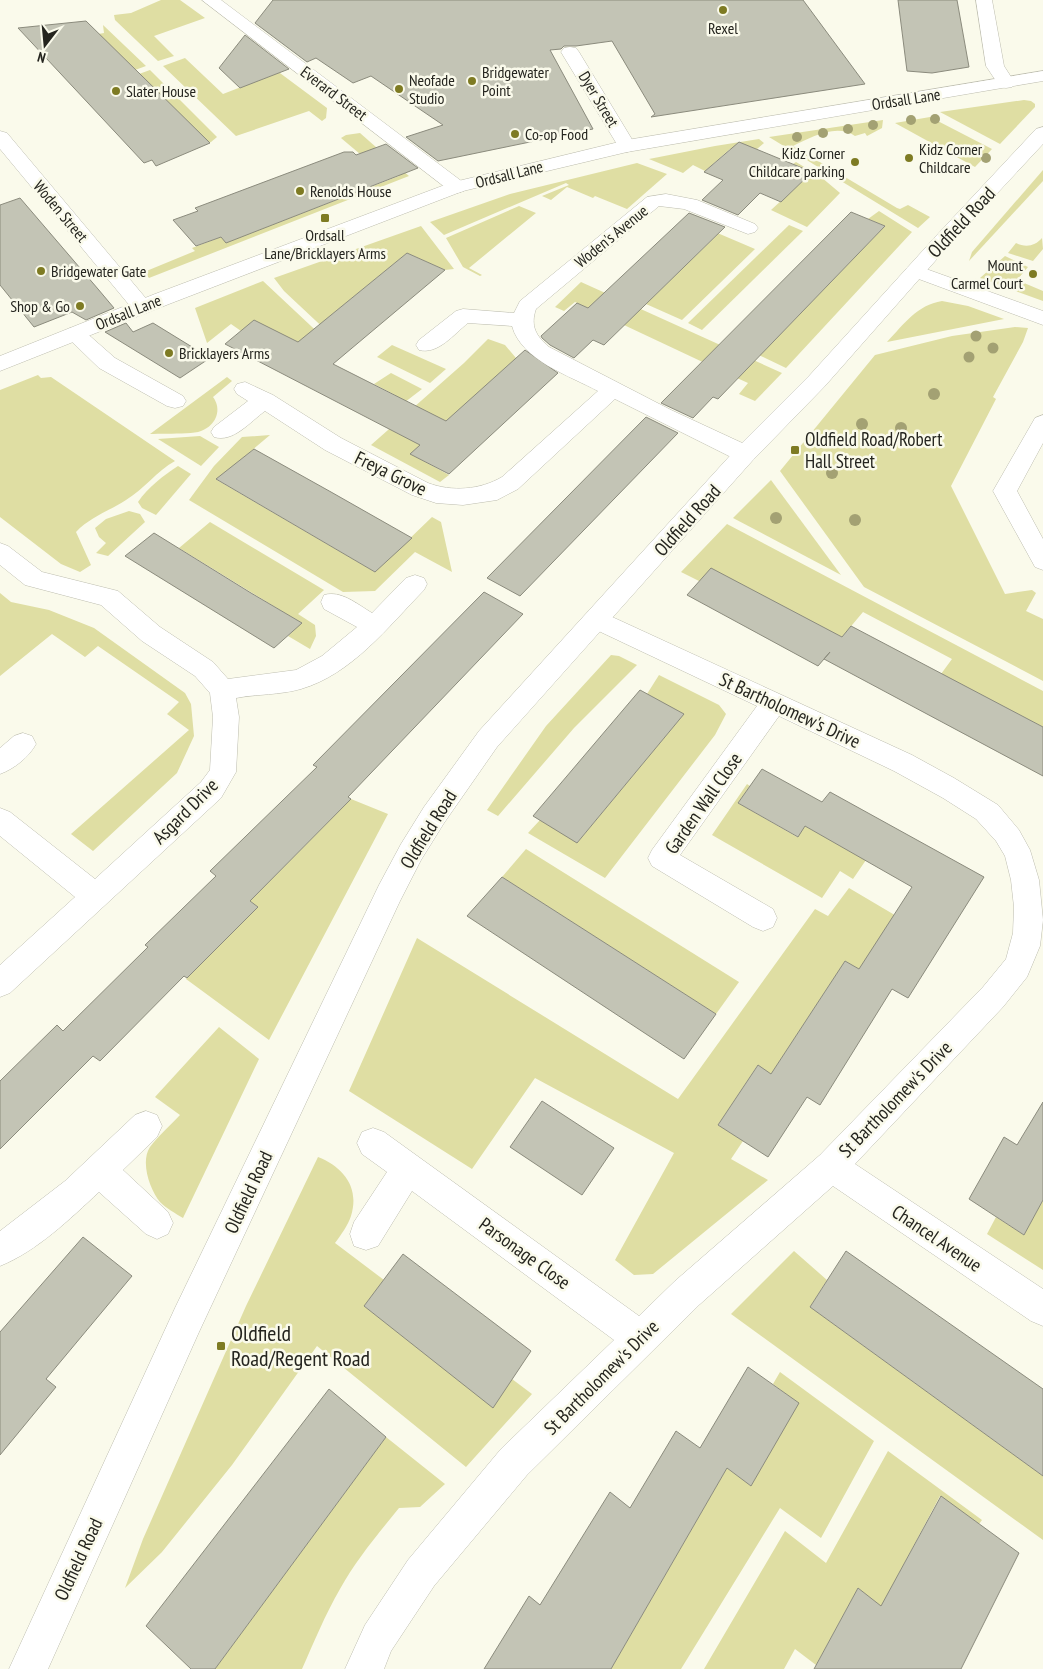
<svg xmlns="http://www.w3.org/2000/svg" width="1043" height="1669" viewBox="0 0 1043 1669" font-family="'PT Sans Narrow',sans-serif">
	<rect width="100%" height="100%" fill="#fafaeb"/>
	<!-- green -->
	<g fill="#dfdea3">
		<polygon points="161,0 180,0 205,18 154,36 174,56 158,61 115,20 114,15 131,13"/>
		<polygon points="103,25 146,66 135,70 98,34 104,33"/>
		<polygon points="241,44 327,108 326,118 322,121 309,111 236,136 163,66 185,58 223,94 270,76 235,47"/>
		<polygon points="150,70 217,137 211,142 201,146 139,74"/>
		<polygon points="1024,100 1031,101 1035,104 1035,107 1000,144 940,112"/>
		<polygon points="930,117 992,149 975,167 895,123"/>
		<path d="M883 120 882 128 867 136 865 133 855 136C837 123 811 137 793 146L897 208 900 209 908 205 930 217 918 228 769 137Z"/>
		<polygon points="360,133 377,148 360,154 341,138 346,135"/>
		<polygon points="759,139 764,143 757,149 744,154 730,149 705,171 693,165 683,173 649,159 715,146"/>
		<polygon points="386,156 409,176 149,278 144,272 195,251 192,248 221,237 227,242 399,176"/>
		<polygon points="796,162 821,177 840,193 807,227 771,210 805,179 793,164"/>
		<polygon points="637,163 667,174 627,209 595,196 593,198 567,187 551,200 542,196 569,185 566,183 444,235 430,222 510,194"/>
		<polygon points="1043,170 1043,181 969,261 972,252"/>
		<polygon points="519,206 536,213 469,268 482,275 480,276 463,267 446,238"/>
		<polygon points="879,211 912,232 786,368 742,347 766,349 885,226 868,219"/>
		<polygon points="789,225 803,231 702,330 688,323"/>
		<polygon points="421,226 454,269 445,270 407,253 329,317 331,335 284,291 274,278"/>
		<polygon points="701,226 755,249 682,320 628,296 652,298 717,235"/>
		<path d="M1042 238 1043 249 1033 261 1008 253 1016 243C1026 248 1035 246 1042 238Z"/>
		<polygon points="1005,256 1028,267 1017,280 1043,291 1043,301 980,278"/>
		<polygon points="263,281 327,341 311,353 241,331 231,324 207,343 195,308"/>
		<polygon points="581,282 782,373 755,401 739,394 748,383 726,373 575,302 564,311 555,307"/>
		<path d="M942 301 968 306 1004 319 887 342C904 324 917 305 942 301Z"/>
		<polygon points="1015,327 1028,328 1023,342 993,397 996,399 951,486 1005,594 1032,590 1036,593 1026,611 1043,619 1043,681 864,587 780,471 875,355 952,336"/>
		<polygon points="488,339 505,345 516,358 551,379 548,382 510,364 411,454 449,475 440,482 371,445 464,363"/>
		<polygon points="392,345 446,369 430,383 377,357"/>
		<polygon points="391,373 422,389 396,409 395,395 374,384"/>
		<path d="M38 375 41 378 51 377 175 461C157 471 144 489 126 500 109 511 90 517 76 532L91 565 80 572 61 564 0 517V390Z"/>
		<path d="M227 377 232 381 213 397C222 409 217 425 201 431 191 435 163 433 150 434Z"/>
		<polygon points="270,435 217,480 375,572 432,517 441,522 452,572 415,552 375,591 343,592 189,500 214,466 242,437"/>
		<polygon points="200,436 219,447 201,466 158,439"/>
		<path d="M178 466 191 474 156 515 142 508 138 502C148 487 163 476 178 466Z"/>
		<polygon points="771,480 841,575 733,518"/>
		<polygon points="129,511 140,514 145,522 108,556 96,553 106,543 99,537 95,528 106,519"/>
		<polygon points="210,522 324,590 298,614 315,625 316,636 310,649 288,636 301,623 179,548"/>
		<polygon points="727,524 1043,691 1043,727 941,674 952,659 863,612 842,637 699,581 681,572"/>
		<polygon points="0,593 11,602 49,610 94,628 185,693 191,704 194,736 177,773 93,851 71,834 189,730 167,714 179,702 98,646 85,657 52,634 0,676"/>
		<polygon points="611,655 619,656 637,665 574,728 498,816 487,810 546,726"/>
		<polygon points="659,675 719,705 726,714 715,735 605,878 528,833 540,820 578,842 683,715 647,694"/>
		<polygon points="747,784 750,786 738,803 797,837 805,826 866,860 853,879 840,871 822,898 712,835"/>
		<polygon points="351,799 388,814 269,1040 186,979 258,907 250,901"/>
		<polygon points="526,849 739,982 716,1014 502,877"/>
		<polygon points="849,888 920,930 859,969 845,961 771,1074 757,1066 718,1125 743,1141 731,1159 768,1180 653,1274 634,1275 615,1260 674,1153 535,1078 472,1169 349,1091 417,938 678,1099 815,909 828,916"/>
		<path d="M219 1027 259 1059 183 1218C175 1213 167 1209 160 1202 150 1190 140 1162 150 1147 158 1136 170 1126 180 1115L155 1097Z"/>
		<path d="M318 1157C343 1167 360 1187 351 1216 348 1225 341 1235 335 1243L384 1280 364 1306 493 1407 512 1379 532 1394 466 1467 317 1346 232 1465 162 1552 125 1588 143 1539 246 1306Z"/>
		<polygon points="1043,1200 1043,1270 987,1234 996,1217 1024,1235"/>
		<polygon points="794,1251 827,1280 810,1307 1043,1476 1043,1540 731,1314"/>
		<polygon points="780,1372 874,1441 821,1538 780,1508 681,1669 571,1669 614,1664 727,1468 751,1486 798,1403 773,1384"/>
		<path d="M386 1437 445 1484 420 1507 399 1508C378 1534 356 1560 340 1589 325 1615 314 1642 302 1669H215Z"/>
		<polygon points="888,1451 982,1520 979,1524 940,1496 881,1607 858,1588 816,1665 795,1649 784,1669 704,1669 785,1531 826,1563"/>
	</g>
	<!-- building -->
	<g fill="#c3c4b5" stroke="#8b8b7d">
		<polygon points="273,0 803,0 865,84 651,117 655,114 612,41 576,46 564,46 561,49 550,50 593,129 438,161 406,137 443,125 371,76 353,83 316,58 307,62 255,23"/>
		<polygon points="898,0 957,0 969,67 932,73 907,71"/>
		<polygon points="86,21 139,73 210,143 156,166 152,160 144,163 18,28"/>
		<polygon points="245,35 289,69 240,88 219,68"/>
		<polygon points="739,142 812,172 781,202 760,193 738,215 702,200 723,180 704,172"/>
		<polygon points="386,144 418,168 226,243 221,237 196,246 173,220 198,211 195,208 344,152 353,152 356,155"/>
		<polygon points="20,198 98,289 114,308 86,320 72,312 34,327 0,285 0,205"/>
		<polygon points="851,212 885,226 718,399 713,397 693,418 661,403"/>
		<polygon points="689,213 725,227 604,345 593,340 574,358 550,345 542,338 541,336 577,303 588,308"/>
		<polygon points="407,253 445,270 333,364 446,421 525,350 558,373 449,474 410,454 420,445 225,344 254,320 298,342"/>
		<polygon points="126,323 133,332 153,323 210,358 180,378 105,332"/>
		<polygon points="646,417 678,433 520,596 487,578"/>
		<polygon points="254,449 331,492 412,538 375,572 216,479"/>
		<polygon points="154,533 251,593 302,623 274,648 125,556"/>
		<polygon points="711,568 842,637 851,626 1043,727 1043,776 824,659 830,652 818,666 687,595"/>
		<polygon points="484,592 523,614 348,797 351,799 250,901 258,907 187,978 184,976 100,1061 93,1056 0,1149 0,1081 57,1025 63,1031 148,947 145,945 216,876 210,871 317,767 313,765"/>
		<polygon points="640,690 684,714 577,843 533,816"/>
		<polygon points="762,769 822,802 830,792 984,877 908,998 892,989 820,1105 807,1097 768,1157 718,1125 758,1065 771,1074 845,961 859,969 912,887 805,826 798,837 738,803"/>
		<polygon points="502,877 716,1014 684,1059 467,916"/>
		<polygon points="542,1101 614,1148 582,1195 510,1147"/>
		<polygon points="1043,1102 1043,1200 1024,1235 969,1199 1004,1137 1017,1145"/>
		<polygon points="83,1237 132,1276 46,1379 56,1387 0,1455 0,1332"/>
		<polygon points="846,1251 1043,1389 1043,1476 810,1307"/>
		<polygon points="403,1254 531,1351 493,1408 364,1306"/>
		<polygon points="748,1367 799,1403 751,1486 727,1468 611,1669 484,1669 529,1596 540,1605 610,1492 630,1508 676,1431 700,1448"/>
		<polygon points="329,1389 386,1437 215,1669 191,1669 146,1626"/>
		<polygon points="941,1496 1019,1553 961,1669 814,1669 858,1588 881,1606"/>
	</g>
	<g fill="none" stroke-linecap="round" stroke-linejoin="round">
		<!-- minor casing -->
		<g stroke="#bdbdaf" stroke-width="1">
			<g id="minor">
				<polygon points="202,0 221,0 464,183 467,187 464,191 457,193 450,191"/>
				<polygon points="976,0 992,0 1004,66 1015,83 1012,87 1006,88 1000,87 986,66"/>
				<polygon points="570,47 576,48 579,52 636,146 634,150 627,152 620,150 618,146 561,52 564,48"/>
				<polygon points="0,131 7,133 149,302 152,307 149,312 142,314 135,312 0,149"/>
				<path d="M666 194 697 200 755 224 758 228 755 232 748 234 684 209 659 206 536 309C530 326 536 336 549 347L671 410 753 448 756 454 753 460 745 462 737 460 615 399 518 489 497 500 463 505 436 503 412 495 325 450 265 411C250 422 233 443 214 437L211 432 214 427 248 401 237 394 234 389 237 384 245 382 273 395 341 438 428 483C452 492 480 490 502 477L598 391C570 376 521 360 512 326L468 323C454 334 438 355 419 350L416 345 419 340 456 311 463 309 514 313 520 301 647 197Z"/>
				<polygon points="915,265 1043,311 1043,325 908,275 905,271 908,267"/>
				<polygon points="75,327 82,329 115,358 183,396 186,401 183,406 175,408 167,406 99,368 64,334 68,329"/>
				<polygon points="1043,415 1043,443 1017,491 1043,539 1043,570 1035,567 993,491 1035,418"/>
				<path d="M0 543 8 546 42 572 118 591 160 627 213 662 228 679 296 670 322 656 357 627 324 609 321 602 324 595C341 590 357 604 372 613L406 578 415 575 424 578 427 584 424 590C388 627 352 674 301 689 280 695 257 694 236 698L239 717 236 772 221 798 10 993 0 997V965L75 897 0 836V808L10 812 95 879 201 782 210 770 213 717 210 693 195 676 142 641 101 605 25 585 0 565Z"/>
				<polygon points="597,610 912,755 954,778 998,805 1019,830 1030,850 1039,880 1043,920 1040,946 1027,977 1003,1007 855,1164 1043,1289 1043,1326 1031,1321 833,1186 699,1305 527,1475 434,1586 391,1651 384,1669 345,1669 365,1625 408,1560 501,1449 614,1340 412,1191 378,1246 366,1250 354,1246 350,1234 354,1222 387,1172 362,1154 357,1143 362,1132 373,1128 384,1132 639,1316 675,1281 820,1155 983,987 1006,959 1013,933 1014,907 1011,880 1005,856 996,841 976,819 943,798 894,771 779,716 680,855 773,909 777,918 773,927 763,931 753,927 652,866 648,858 652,850 757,706 588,626 585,619 588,612"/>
				<path d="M23 733 32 736 36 744C29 757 14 769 0 774V748L14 736Z"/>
				<path d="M146 1111 157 1115 162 1126 157 1137 123 1170 168 1212 173 1223 168 1234 157 1239 146 1234 99 1192C70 1219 37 1251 0 1266V1231L65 1181 135 1115Z"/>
			</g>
		</g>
		<!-- major casing -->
		<g stroke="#bdbdaf" stroke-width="1">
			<g id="major">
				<polygon points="1043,71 1043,81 627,152 463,191 169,304 0,371 0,356 155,294 450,183 627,140"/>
				<polygon points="1043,127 1043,144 951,243 825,386 753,460 497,747 444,823 421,860 400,901 199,1332 48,1669 9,1669 175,1308 379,885 401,844 424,807 479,731 737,448 809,376 937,235 1036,129"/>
			</g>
		</g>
		<!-- minor -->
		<use href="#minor" fill="#fff" fill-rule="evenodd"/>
		<!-- major -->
		<use href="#major" fill="#fff" fill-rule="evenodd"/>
	</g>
	<!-- trees -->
	<g fill="#a3a173">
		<circle cx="935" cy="119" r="5"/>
		<circle cx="911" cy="120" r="5"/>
		<circle cx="873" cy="125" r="5"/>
		<circle cx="848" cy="129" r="5"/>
		<circle cx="823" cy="133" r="5"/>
		<circle cx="797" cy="137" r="5"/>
		<circle cx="986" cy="158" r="5"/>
		<circle cx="976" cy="336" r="5.5"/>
		<circle cx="993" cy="348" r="5.5"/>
		<circle cx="969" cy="357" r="5.5"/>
		<circle cx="934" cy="394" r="6"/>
		<circle cx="862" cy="424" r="6"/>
		<circle cx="901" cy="428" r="6"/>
		<circle cx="832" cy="473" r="6"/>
		<circle cx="776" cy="518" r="6"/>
		<circle cx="855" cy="520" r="6"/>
	</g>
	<!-- markers -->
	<g fill="#7e7b23" stroke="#fafaeb" stroke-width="2">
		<circle cx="723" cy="10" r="5"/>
		<circle cx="472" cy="81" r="5"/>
		<circle cx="399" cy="89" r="5"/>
		<circle cx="116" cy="91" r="5"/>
		<circle cx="515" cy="134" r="5"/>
		<circle cx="909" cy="158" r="5"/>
		<circle cx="855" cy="162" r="5"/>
		<circle cx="300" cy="191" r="5"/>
		<rect x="320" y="213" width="10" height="10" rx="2.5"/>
		<circle cx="41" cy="271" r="5"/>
		<circle cx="1033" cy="274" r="5"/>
		<circle cx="80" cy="306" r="5"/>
		<circle cx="169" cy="353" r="5"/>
		<rect x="790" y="445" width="10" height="10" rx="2.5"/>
		<rect x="216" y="1341" width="10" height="10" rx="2.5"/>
	</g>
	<g text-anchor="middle" stroke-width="5" stroke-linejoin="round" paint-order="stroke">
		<!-- far-poi labels -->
		<g font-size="16" fill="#25251f" stroke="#fafaeb" text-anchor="start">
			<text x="723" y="34" text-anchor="middle">Rexel</text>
			<text x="482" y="78">Bridgewater<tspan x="482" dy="18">Point</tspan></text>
			<text x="409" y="86">Neofade<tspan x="409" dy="18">Studio</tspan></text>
			<text x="126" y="97">Slater House</text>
			<text x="525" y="140">Co-op Food</text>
			<text x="919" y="155">Kidz Corner<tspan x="919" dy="18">Childcare</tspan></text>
			<text x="845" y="159" text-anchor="end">Kidz Corner<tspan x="845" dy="18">Childcare parking</tspan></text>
			<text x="310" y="197">Renolds House</text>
			<text x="325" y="241" text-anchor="middle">Ordsall<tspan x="325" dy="18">Lane/Bricklayers Arms</tspan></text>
			<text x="1023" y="271" text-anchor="end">Mount<tspan x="1023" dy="18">Carmel Court</tspan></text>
			<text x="51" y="277">Bridgewater Gate</text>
			<text x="70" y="312" text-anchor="end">Shop &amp; Go</text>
			<text x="179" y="359">Bricklayers Arms</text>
		</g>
		<!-- far-street labels -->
		<g font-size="16" fill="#25251f" stroke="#fafaeb">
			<text transform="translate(334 93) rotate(37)" y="6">Everard Street</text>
			<text transform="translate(599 99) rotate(59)" y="6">Dyer Street</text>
			<text transform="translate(906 99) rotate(-9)" y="6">Ordsall Lane</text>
			<text transform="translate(509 174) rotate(-14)" y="6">Ordsall Lane</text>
			<text transform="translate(61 211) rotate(50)" y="6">Woden Street</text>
			<text transform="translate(611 236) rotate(-39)" y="6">Woden's Avenue</text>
			<text transform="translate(128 312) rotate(-22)" y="6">Ordsall Lane</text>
		</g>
		<!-- street labels -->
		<g font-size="19" fill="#25251f" stroke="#fafaeb">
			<text transform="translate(961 222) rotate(-47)" y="7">Oldfield Road</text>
			<text transform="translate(391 473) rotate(26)" y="7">Freya Grove</text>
			<text transform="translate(687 520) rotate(-48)" y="7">Oldfield Road</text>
			<text transform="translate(790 710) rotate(25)" y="7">St Bartholomew's Drive</text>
			<text transform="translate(703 803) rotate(-55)" y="7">Garden Wall Close</text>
			<text transform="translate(185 811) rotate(-45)" y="7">Asgard Drive</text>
			<text transform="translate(428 829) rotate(-58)" y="7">Oldfield Road</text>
			<text transform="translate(895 1099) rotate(-46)" y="7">St Bartholomew's Drive</text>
			<text transform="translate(248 1192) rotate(-65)" y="7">Oldfield Road</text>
			<text transform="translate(937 1238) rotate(34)" y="7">Chancel Avenue</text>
			<text transform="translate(525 1253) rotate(36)" y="7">Parsonage Close</text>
			<text transform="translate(601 1377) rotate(-45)" y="7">St Bartholomew's Drive</text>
			<text transform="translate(78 1559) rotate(-65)" y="7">Oldfield Road</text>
		</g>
		<!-- poi labels -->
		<g font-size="19" fill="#25251f" stroke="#fafaeb" text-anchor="start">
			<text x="805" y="446">Oldfield Road/Robert<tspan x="805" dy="22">Hall Street</tspan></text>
		</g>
		<!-- near-poi labels -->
		<g font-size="22" fill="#25251f" stroke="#fafaeb" text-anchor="start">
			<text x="231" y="1341">Oldfield<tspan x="231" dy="25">Road/Regent Road</tspan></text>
		</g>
	</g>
	<!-- north arrow -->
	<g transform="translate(45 45) rotate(196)" stroke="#fafaeb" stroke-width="4" paint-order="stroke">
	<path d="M0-4L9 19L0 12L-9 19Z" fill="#25251f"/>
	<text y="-8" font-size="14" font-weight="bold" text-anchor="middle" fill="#25251f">N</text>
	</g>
</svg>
